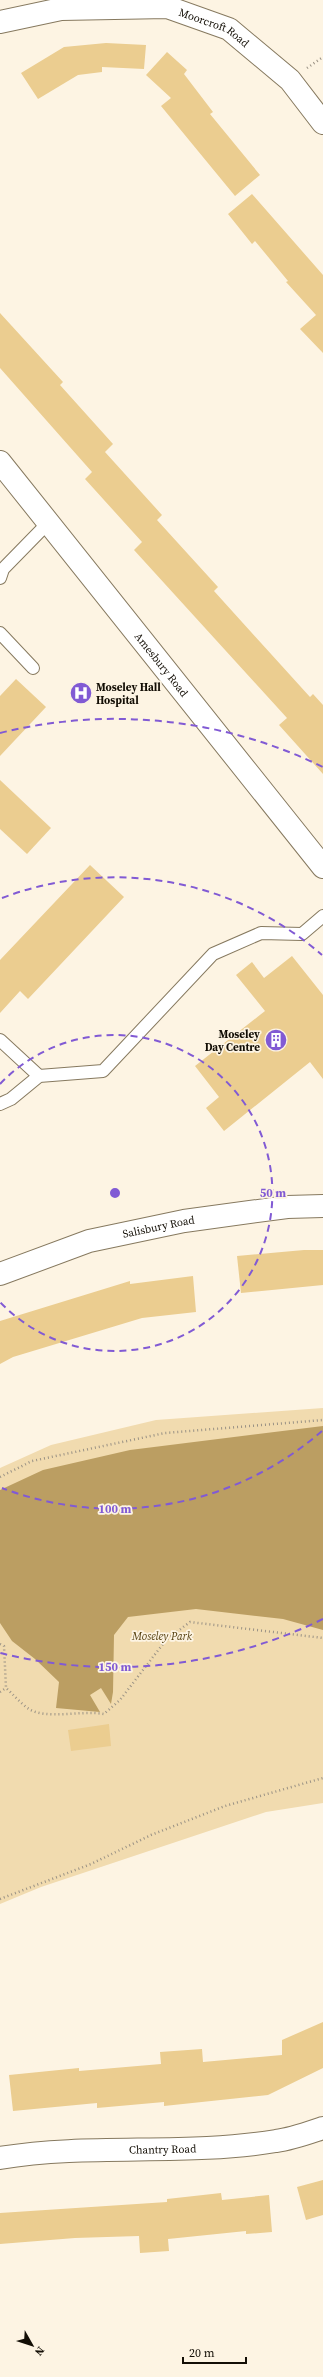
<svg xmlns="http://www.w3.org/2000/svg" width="323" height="2377" viewBox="0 0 323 2377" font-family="'Source Serif 4',serif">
	<rect width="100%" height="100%" fill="#fdf4e3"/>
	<!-- green -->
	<polygon fill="#f1dbaf" points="323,1408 323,1803 266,1812 41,1887 0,1904 0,1468 51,1445 156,1420"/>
	<!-- water -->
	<polygon fill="#bb9e62" points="323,1426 323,1630 283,1619 196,1609 128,1617 114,1635 113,1692 111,1704 101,1688 90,1695 100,1712 56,1708 59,1682 35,1659 12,1641 0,1623 0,1490 43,1470 130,1450"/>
	<!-- building -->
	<g fill="#ebcd90">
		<polygon points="106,43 146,45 144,69 102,67 102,72 78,75 38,99 21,73 64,47"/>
		<polygon points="167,52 187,70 184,74 213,112 210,114 260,175 235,196 161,106 171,98 146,75"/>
		<polygon points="252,194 323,275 323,353 300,329 316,315 286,282 288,281 255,241 252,244 228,214"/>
		<polygon points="0,313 63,382 60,385 113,444 105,452 162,515 157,520 218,587 214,591 310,697 313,694 323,705 323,774 279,725 287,718 134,550 142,542 85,479 92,472 0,368"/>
		<polygon points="16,679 46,707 0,756 0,696"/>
		<polygon points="0,780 51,828 27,854 0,829"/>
		<polygon points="90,865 124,897 28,999 20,991 0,1013 0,960"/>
		<polygon points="292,956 323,995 323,1079 310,1062 224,1131 206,1108 219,1097 195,1066 265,1011 236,975 252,962 264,978"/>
		<polygon points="304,1250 323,1250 323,1285 241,1293 237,1256"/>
		<polygon points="193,1276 196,1312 142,1318 13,1357 0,1364 0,1321 130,1281 130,1284"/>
		<polygon points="109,1724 111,1746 71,1751 68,1730"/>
		<polygon points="323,2022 323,2068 268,2095 164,2106 164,2102 97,2108 97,2103 13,2111 9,2075 79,2068 79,2071 161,2064 160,2052 202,2049 203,2062 282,2055 282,2040"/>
		<polygon points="323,2180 323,2215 306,2220 297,2187"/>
		<polygon points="221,2193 222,2200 269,2195 272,2232 246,2234 246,2231 168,2239 169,2251 140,2253 139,2236 75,2238 0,2244 0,2213 167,2202 167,2199"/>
	</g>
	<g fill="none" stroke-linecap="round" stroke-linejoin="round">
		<!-- lane casing -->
		<g stroke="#86795f" stroke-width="14">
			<g id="lane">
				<polyline points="0,578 3,569 48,523"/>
				<polyline points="0,633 33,668"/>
				<polyline points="0,1040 39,1076"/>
				<polyline points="0,1104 11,1099 39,1076 103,1071 213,954 261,933 302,934 323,916"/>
			</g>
		</g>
		<!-- street casing -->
		<g stroke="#86795f" stroke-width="24">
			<g id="street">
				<path id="s1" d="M0 22 61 9 167 7 229 29 290 80 323 123"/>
				<path id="s2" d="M0 462 323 867"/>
				<path id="s3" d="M0 2158C91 2143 185 2156 276 2141 292 2139 308 2133 323 2128"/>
			</g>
		</g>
		<!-- secondary casing -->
		<g stroke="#86795f" stroke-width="24">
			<g id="secondary">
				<path id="s4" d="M0 1274 89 1241 184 1221 287 1207 323 1206"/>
			</g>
		</g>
		<!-- path -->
		<g stroke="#9a9285" stroke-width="2.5" stroke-dasharray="1 3" stroke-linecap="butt">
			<polyline points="307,68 323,57"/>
			<polyline points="0,1477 32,1461 165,1433 323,1420"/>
			<path d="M0 1644 4 1646 6 1688C13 1694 21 1704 29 1709 47 1720 81 1710 104 1714L120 1700 166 1640 190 1622 323 1638"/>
			<polyline points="0,1692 6,1688"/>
			<polyline points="0,1899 91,1864 151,1835 225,1806 323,1778"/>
		</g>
		<!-- lane -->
		<use href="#lane" stroke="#fff" stroke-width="12"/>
		<!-- street -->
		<use href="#street" stroke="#fff" stroke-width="22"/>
		<!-- secondary -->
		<use href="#secondary" stroke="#fff" stroke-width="22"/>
	</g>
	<!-- distance rings -->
	<g fill="none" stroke="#815ad4" stroke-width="2" stroke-dasharray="7 5">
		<path d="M0 1084A158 158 0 1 1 0 1302"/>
		<path d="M322 1431A316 316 0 0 1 2 1488M2 898A316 316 0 0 1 322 955"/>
		<path d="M323 1619A474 474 0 0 1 0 1653M0 733A474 474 0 0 1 323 767"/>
	</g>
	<!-- icons -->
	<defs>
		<g id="hospital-disc" transform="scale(1.15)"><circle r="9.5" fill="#815ad4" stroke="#fdf4e3"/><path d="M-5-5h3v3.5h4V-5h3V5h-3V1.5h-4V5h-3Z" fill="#fff"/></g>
		<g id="building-disc" transform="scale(1.15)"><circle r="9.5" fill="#815ad4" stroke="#fdf4e3"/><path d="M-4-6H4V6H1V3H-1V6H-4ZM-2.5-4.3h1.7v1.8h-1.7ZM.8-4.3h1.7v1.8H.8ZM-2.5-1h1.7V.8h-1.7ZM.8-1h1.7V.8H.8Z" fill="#fff"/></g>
	</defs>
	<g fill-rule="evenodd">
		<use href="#hospital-disc" x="81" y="693"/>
		<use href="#building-disc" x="276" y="1040"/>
	</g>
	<g text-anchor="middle" stroke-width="3.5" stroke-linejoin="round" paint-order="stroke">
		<!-- street labels -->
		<g font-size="11" fill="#130e05" stroke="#fdf4e3">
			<text dy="4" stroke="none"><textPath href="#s1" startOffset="220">Moorcroft Road</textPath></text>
			<text dy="4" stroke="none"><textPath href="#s2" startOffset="259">Amesbury Road</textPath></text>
			<text dy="4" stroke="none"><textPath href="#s4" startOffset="166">Salisbury Road</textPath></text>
			<text dy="4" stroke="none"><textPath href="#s3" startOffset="163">Chantry Road</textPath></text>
		</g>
		<!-- poi labels -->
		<g font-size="11" font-weight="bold" fill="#130e05" stroke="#fdf4e3" text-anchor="start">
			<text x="96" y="691">Moseley Hall<tspan x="96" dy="13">Hospital</tspan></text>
			<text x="260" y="1038" text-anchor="end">Moseley<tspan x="260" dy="13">Day Centre</tspan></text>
		</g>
		<!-- park labels -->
		<g font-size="11" font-style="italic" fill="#564111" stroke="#fdf4e3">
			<text x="162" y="1640">Moseley Park</text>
		</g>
	</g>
	<circle cx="115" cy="1193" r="6" fill="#815ad4" stroke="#fdf4e3" stroke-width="2"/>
	<g font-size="12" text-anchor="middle" font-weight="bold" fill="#815ad4" stroke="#fdf4e3" stroke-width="3.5" stroke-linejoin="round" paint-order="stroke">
		<text x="273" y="1197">50 m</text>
		<text x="115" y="1513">100 m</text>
		<text x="115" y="1671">150 m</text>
	</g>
	<!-- north arrow -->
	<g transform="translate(32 2345) rotate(129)" stroke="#fdf4e3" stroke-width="3" paint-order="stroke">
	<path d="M0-3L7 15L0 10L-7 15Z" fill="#130e05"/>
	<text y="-6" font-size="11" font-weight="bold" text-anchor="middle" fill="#130e05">N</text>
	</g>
	<!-- scale -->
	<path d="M183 2357v6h63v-6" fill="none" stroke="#130e05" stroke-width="2"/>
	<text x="189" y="2357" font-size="12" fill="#130e05" stroke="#fdf4e3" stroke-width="3" paint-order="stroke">20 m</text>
</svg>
